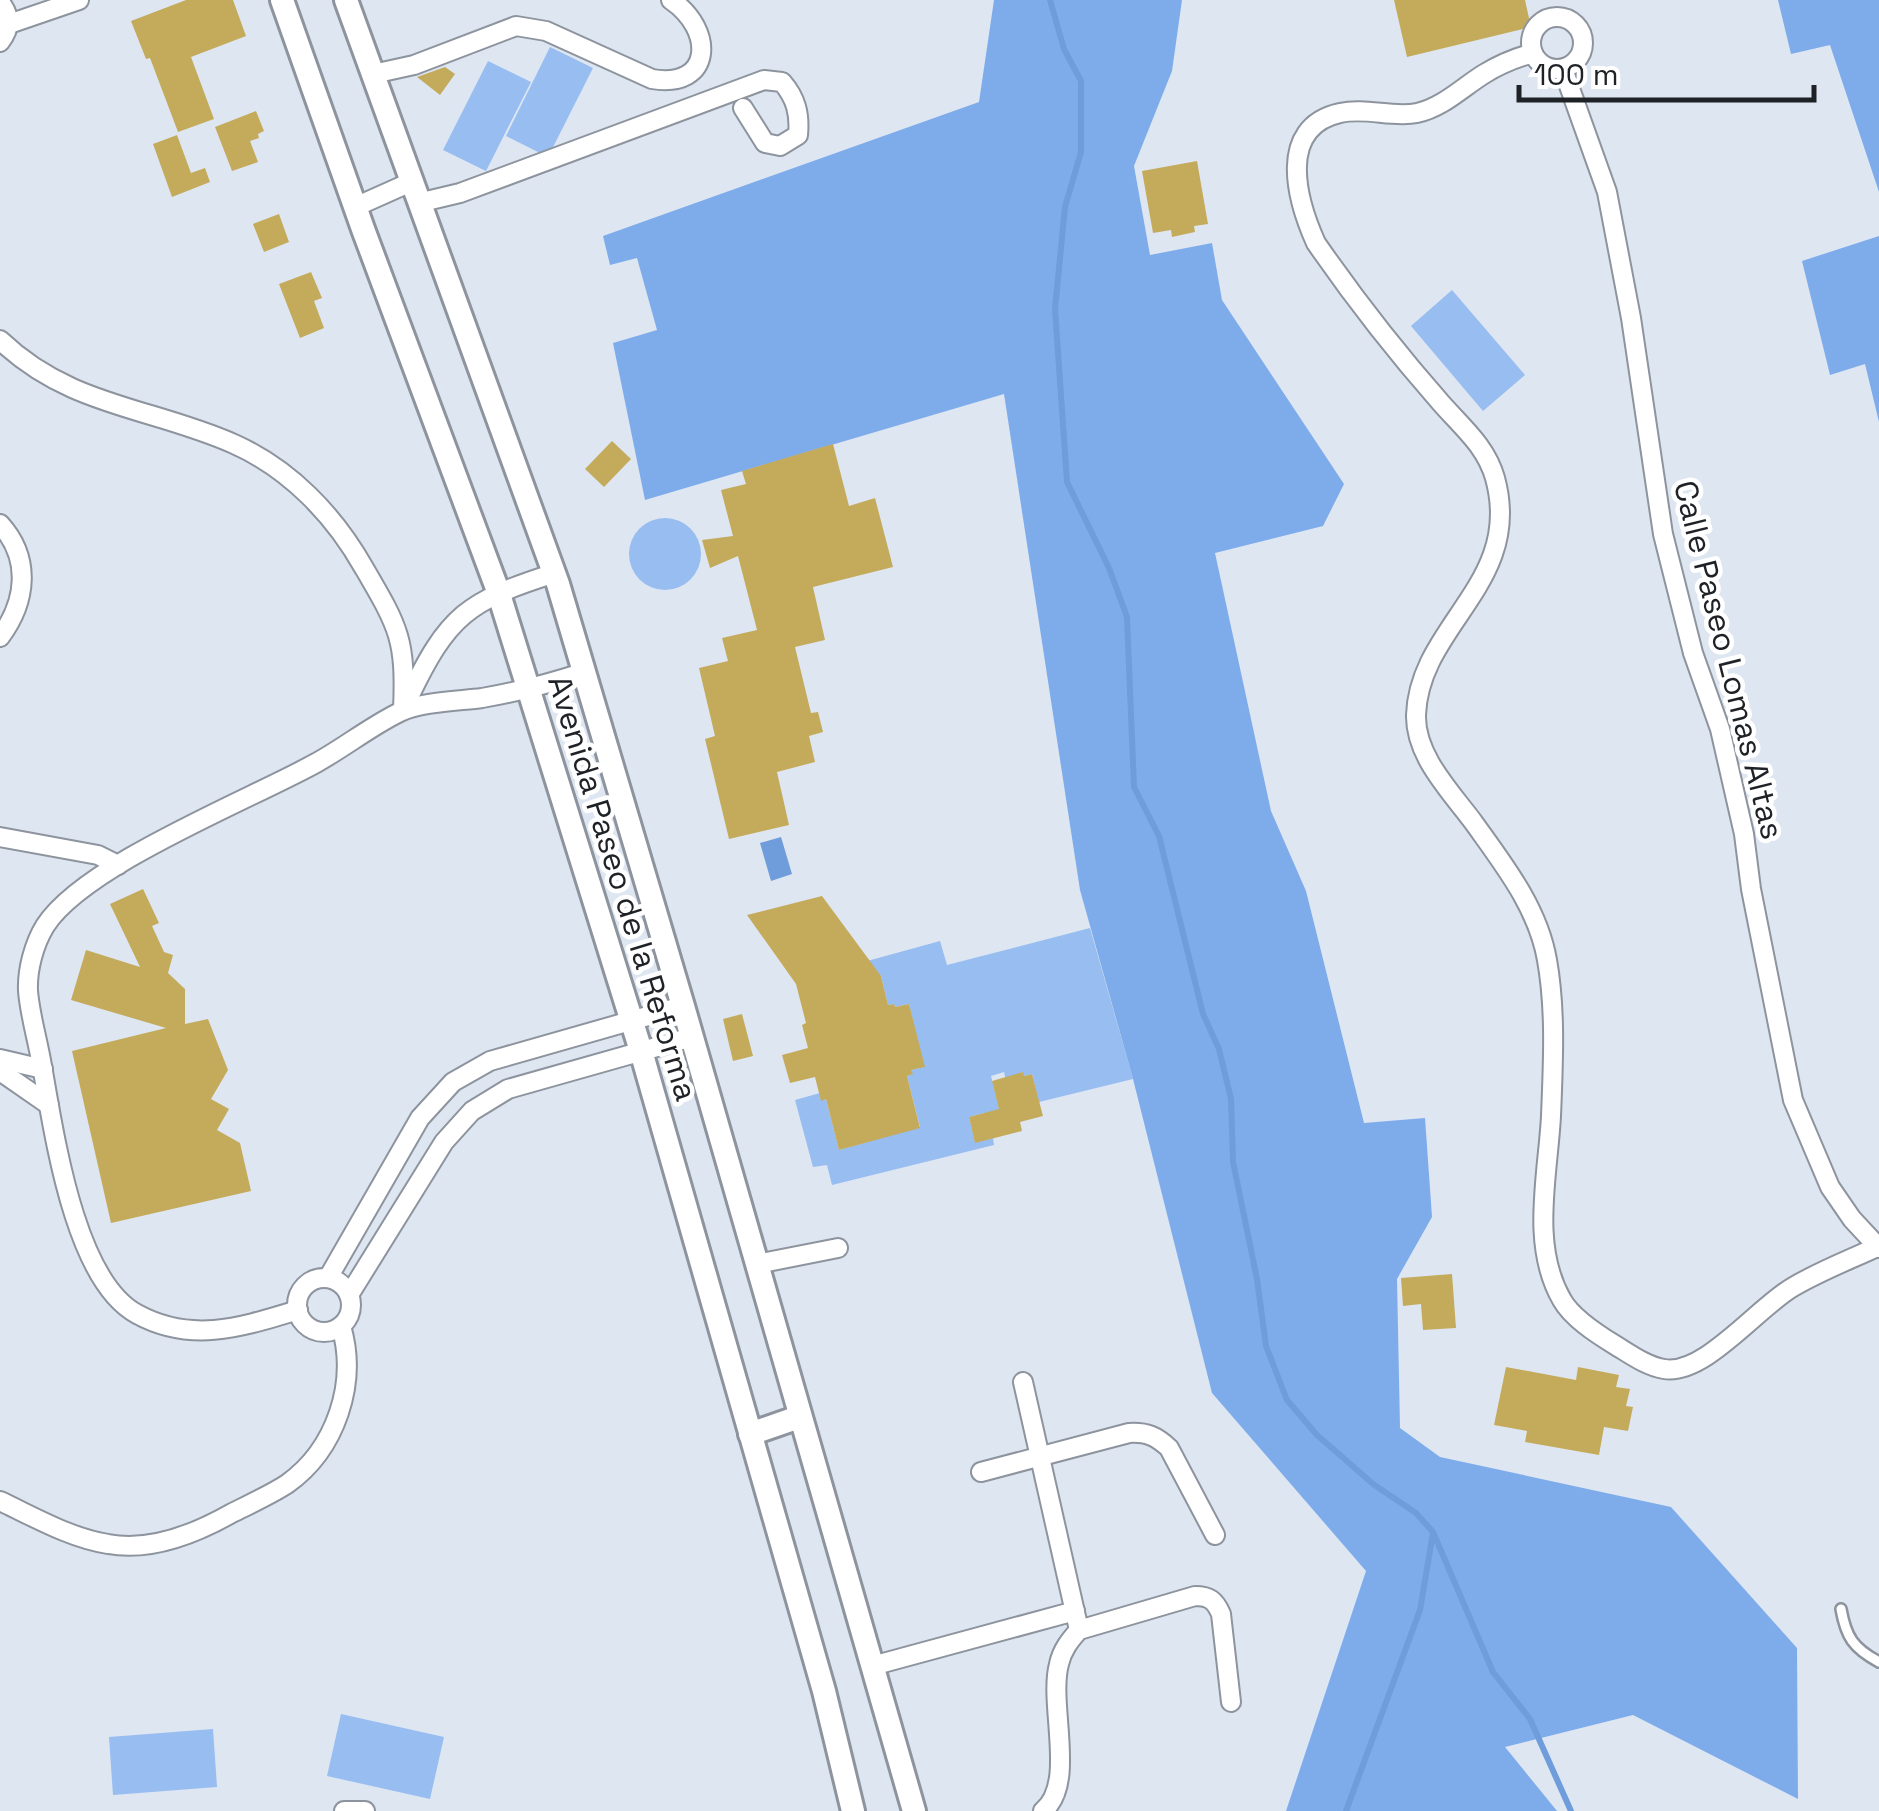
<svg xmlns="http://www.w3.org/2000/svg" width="1879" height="1811" viewBox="0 0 1879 1811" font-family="'Space Grotesk',sans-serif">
	<rect width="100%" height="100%" fill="#dee6f2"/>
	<!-- green -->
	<g fill="#97bdf1">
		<polygon points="550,47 593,68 548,157 506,136"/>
		<polygon points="488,61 531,82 486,171 443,150"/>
		<polygon points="1452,290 1525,375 1483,411 1411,326"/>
		<circle cx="665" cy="554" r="36"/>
		<polygon points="1090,928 1133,1079 1039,1102 1032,1074 1024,1076 1022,1072 1006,1081 1004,1072 991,1076 1002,1120 988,1123 984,1113 969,1117 975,1142 993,1138 994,1145 832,1185 827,1165 813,1167 795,1100 820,1093 821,1100 826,1099 839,1150 920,1127 907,1076 912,1074 911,1070 924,1067 909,1004 895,1007 894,1004 888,1005 881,976 860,963 940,941 947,965"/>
		<polygon points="341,1714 444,1737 430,1799 327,1776"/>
		<polygon points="213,1729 217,1787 113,1795 109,1737"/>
	</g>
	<!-- forest -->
	<g fill="#7eaceb">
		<polygon points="994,0 1182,0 1172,71 1134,166 1150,255 1212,243 1222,300 1344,484 1323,526 1215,553 1271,811 1306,891 1364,1123 1425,1118 1432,1217 1397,1279 1400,1428 1440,1457 1671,1507 1797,1648 1798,1799 1633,1715 1505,1747 1557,1811 1286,1811 1366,1571 1212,1393 1133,1079 1080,890 1004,394 645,500 613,343 657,330 637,258 610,265 603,236 979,102"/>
		<polygon points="1778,0 1879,0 1879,192 1830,45 1791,54"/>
		<polygon points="1879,236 1879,422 1865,364 1830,375 1802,261"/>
	</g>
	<!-- water -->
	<polygon fill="#6f9cda" points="781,837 792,874 771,881 760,843"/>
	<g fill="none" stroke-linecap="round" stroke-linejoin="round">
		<!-- stream -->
		<g stroke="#6f9cda" stroke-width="6">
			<polyline points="1050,0 1064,49 1081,81 1081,152 1065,207 1055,309 1067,482 1109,568 1127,617 1134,787 1159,836 1203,1014 1219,1049 1231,1099 1233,1162 1257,1279 1266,1346 1287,1400 1317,1435 1373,1484 1416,1513 1433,1532 1493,1672 1530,1719 1571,1811"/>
			<polyline points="1346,1811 1420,1610 1433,1533"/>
		</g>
	</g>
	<!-- building -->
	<g fill="#c4ab5b">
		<polygon points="186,0 233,0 246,36 191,57 214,119 178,132 150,58 146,59 131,21"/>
		<polygon points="1394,0 1525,0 1531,27 1407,57"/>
		<polygon points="445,67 455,74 440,95 417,77"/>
		<polygon points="256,111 264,131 258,134 259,138 250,141 258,162 232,171 215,127"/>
		<polygon points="177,135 191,173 205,168 210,182 172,197 153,144"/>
		<polygon points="1197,161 1208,224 1194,226 1195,232 1172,237 1171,230 1153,233 1142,171"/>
		<polygon points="279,214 289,242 264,252 253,224"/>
		<polygon points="311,272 322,298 314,301 324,328 300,338 279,284"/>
		<polygon points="612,441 631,459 604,487 585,469"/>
		<polygon points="833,444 849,506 875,498 893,567 813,587 825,640 795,647 811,713 818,712 823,732 809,736 815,762 777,772 789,825 729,839 705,739 715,736 699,668 728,661 722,638 757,630 738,556 710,568 702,540 733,536 721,490 746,484 742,471"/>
		<polygon points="143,889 159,923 152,926 164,952 173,955 168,973 185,989 185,1024 208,1019 228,1070 211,1099 229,1109 217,1130 240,1143 251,1191 111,1223 72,1051 166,1028 71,1000 86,950 140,967 110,904"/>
		<polygon points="822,896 881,976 888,1005 894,1004 895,1007 909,1004 925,1067 911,1070 913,1074 907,1076 920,1128 839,1150 826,1099 821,1101 815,1077 790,1083 782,1055 808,1048 802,1025 806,1023 796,984 747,915"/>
		<polygon points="742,1014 753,1056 733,1061 723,1019"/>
		<polygon points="1023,1072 1024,1076 1032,1074 1043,1116 1020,1122 1022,1131 975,1143 969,1117 999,1109 992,1081"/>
		<polygon points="1452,1274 1456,1328 1423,1330 1421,1304 1403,1306 1401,1278"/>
		<polygon points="1506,1367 1576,1380 1578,1367 1619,1375 1616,1387 1630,1389 1626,1406 1633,1407 1628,1431 1604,1427 1599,1455 1525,1442 1527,1431 1494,1425"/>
	</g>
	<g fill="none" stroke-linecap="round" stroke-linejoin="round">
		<!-- lane casing -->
		<g stroke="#8d949e" stroke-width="14">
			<path id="lane" d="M1841 1609C1846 1637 1853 1648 1879 1662"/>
		</g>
		<!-- street casing -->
		<g stroke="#8d949e" stroke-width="22">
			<g id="street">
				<path d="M0 2C10 15 11 28 0 42"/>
				<circle cx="1557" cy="43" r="26"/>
				<polyline points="9,24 79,0"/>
				<path d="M1533 53C1515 58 1500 64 1484 74 1463 87 1442 108 1417 113 1392 118 1366 107 1340 113 1276 127 1297 201 1316 243 1354 298 1397 353 1441 403 1462 427 1486 446 1495 478 1524 583 1419 625 1416 715 1415 756 1451 792 1474 823 1504 865 1538 908 1547 960 1556 1010 1553 1065 1551 1116 1548 1175 1530 1245 1562 1300 1572 1318 1597 1334 1615 1345 1630 1354 1646 1366 1664 1369 1704 1376 1758 1307 1793 1287 1820 1271 1849 1260 1877 1247"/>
				<polyline points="1563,69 1607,192 1631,318 1663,534 1693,653 1720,729 1744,834 1751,889 1793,1100 1830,1187 1852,1219 1879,1248"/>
				<path d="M373 74 414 65 516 26 546 31 652 79C713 89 715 30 671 0"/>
				<path d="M418 203 460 193 764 80 782 82C796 98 800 114 798 135L780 146 765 143 743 108"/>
				<polyline points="355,207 411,182"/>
				<path d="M0 340C70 407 151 407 234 444 290 469 334 515 364 568 399 628 406 639 403 710"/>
				<path d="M0 524C31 558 27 601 0 637"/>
				<path d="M408 699C448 615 467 601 555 573"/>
				<polyline points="0,837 98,855 118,865"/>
				<polyline points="0,1059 43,1069"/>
				<polyline points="0,1071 49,1105"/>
				<polyline points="757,1264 838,1248"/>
				<polyline points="328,1278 420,1118 453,1082 490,1061 683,1006"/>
				<circle cx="324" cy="1305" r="27"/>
				<polyline points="349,1295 444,1142 472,1111 508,1089 692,1037"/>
				<path d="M298 1310C242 1327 192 1344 137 1314 74 1280 54 1132 42 1066 38 1041 30 1016 28 991 27 970 34 944 45 926 84 865 249 800 316 763 345 747 371 726 400 712 420 702 459 701 482 698 518 692 551 683 585 672"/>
				<polyline points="1023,1382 1079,1630"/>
				<path d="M981 1472 1129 1433C1147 1432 1156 1436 1169 1448L1215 1535"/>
				<path d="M0 1501C34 1517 70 1538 108 1544 151 1552 195 1534 232 1513 250 1504 270 1495 287 1484 336 1449 358 1383 341 1326"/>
				<polyline points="872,1666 1075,1611"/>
				<polyline points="344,1811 365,1811"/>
				<path d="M1043 1811C1077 1783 1048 1705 1059 1664 1062 1650 1070 1640 1079 1630L1195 1596C1209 1596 1215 1600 1221 1614L1231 1702"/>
			</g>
		</g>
		<!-- secondary casing -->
		<g stroke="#8d949e" stroke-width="28">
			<g id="secondary">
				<polyline points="282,0 363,229 498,591 641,1051 824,1691 853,1811"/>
				<polyline points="346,0 558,584 683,1006 914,1811"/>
				<polyline points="750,1434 799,1417"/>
			</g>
		</g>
		<!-- lane -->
		<use href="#lane" stroke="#fff" stroke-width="9"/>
		<!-- street -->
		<use href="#street" stroke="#fff" stroke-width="18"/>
		<!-- secondary -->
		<use href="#secondary" stroke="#fff" stroke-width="22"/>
	</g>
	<g text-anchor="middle" stroke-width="9" stroke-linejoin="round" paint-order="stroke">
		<!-- street labels -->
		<g font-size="32" fill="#1e2125" stroke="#fff">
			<text transform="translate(1729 660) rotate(76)" y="11">Calle Paseo Lomas Altas</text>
			<text transform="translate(623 888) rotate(73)" y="11">Avenida Paseo de la Reforma</text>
		</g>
	</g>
	<!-- scale -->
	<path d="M1519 85v15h295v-15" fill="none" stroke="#1e2125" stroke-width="5"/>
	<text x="1534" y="85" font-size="30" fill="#1e2125" stroke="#ffffff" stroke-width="8" paint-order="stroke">100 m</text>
</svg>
